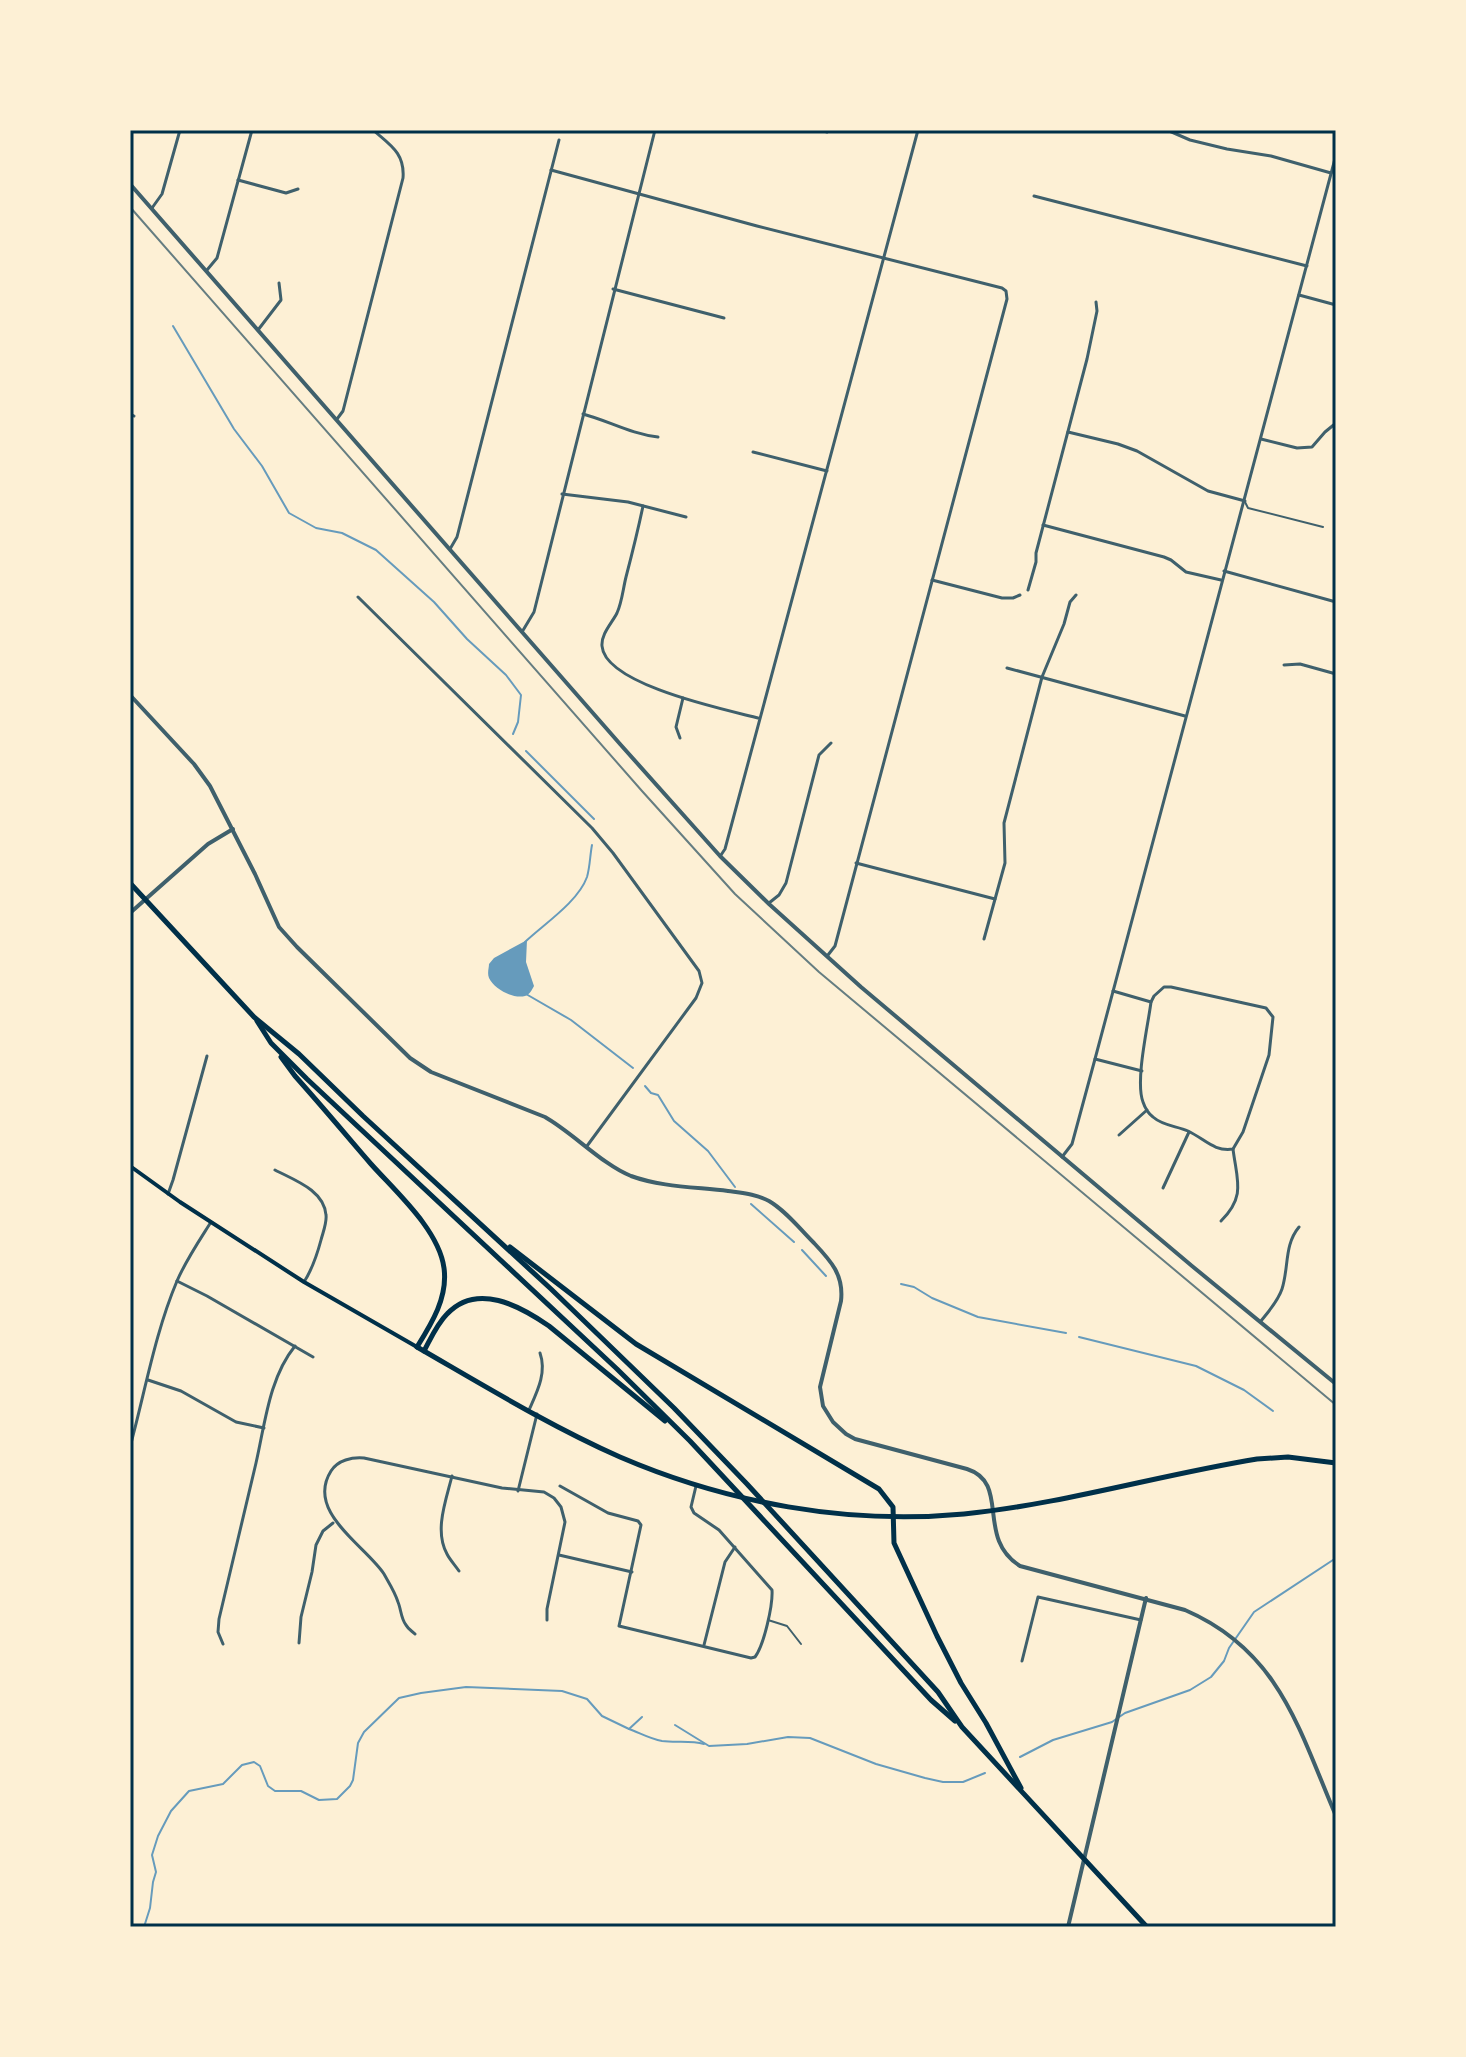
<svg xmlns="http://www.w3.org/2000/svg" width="1466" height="2057" viewBox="0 0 1466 2057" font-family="'PT Sans',sans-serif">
	<rect width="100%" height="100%" fill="#fdf0d5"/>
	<!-- water -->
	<path fill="#669bbc" d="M527 940 526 962 534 986C532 990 529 995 525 996 513 999 494 989 489 978 487 973 489 968 489 964L494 958Z"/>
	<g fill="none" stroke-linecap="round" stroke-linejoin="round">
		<!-- stream -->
		<g stroke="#669bbc" stroke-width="2">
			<polyline points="173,326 234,429 262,466 289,513 316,528 342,533 376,550 434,602 467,639 506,675 521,695 518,722 513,734"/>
			<polyline points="526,751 594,819"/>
			<path d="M525 942C544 924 578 902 587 877 590 867 590 855 592 845"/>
			<polyline points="526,994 571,1020 633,1068"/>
			<polyline points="645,1086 651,1093 658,1095 674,1121 708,1151 735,1187"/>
			<polyline points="751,1204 794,1242"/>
			<polyline points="802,1250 826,1276"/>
			<polyline points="901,1284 914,1287 932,1298 978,1317 1066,1333"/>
			<polyline points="1079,1337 1196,1366 1244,1390 1273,1411"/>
			<polyline points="675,1725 709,1746 747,1744 788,1737 810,1738 876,1764 925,1778 943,1782 963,1782 985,1773"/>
			<path d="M629 1729C640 1733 650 1739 662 1741 676 1743 690 1740 704 1744"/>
			<polyline points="1020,1757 1053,1740 1112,1722 1125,1713 1190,1690 1211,1677 1224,1661 1229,1648 1254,1612 1336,1558"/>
			<polyline points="144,1927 150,1908 153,1882 156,1872 152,1855 158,1836 171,1811 189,1791 223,1784 242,1765 254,1762 260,1766 268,1786 275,1791 301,1791 319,1800 337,1799 350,1786 353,1780 358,1743 364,1732 399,1698 421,1693 466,1687 562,1691 587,1699 602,1716 629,1729 642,1717"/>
		</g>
		<!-- service -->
		<g stroke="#3f606c" stroke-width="2">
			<polyline points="1245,502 1248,508 1323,527"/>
			<polyline points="768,1620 787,1626 801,1644"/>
		</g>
		<!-- minor -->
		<g stroke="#3f606c" stroke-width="3">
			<polyline points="821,130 827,132 828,130"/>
			<polyline points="1167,130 1190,140 1227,149 1271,156 1331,173"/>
			<polyline points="551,170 757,226 1002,288 1006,291 1007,299 835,946 828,955"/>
			<polyline points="238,180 286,193 298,189"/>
			<polyline points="1034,196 1307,266"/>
			<polyline points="152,208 162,194 180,130"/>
			<polyline points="207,270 217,258 252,130"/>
			<polyline points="613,289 724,318"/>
			<polyline points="1299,295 1336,305"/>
			<polyline points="258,330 281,300 279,283"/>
			<polyline points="130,414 134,416"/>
			<path d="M583 414C609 421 631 434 658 437"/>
			<path d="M337 419 343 411 403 178C405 153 390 145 373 130"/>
			<polyline points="1068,432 1118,444 1137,451 1208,491 1245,501"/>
			<polyline points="1261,439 1297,448 1312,447 1325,432 1336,423"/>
			<polyline points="753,452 827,471"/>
			<polyline points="562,494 628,502 686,517"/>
			<path d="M643 506C638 530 632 554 626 577 623 589 622 602 617 613 612 623 601 634 602 646 605 685 727 710 758 718"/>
			<polyline points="1043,525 1164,557 1171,560 1186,572 1221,580"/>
			<polyline points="450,549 457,537 559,140"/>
			<polyline points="1224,571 1336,602"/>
			<polyline points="932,580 1002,598 1013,598 1020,595"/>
			<polyline points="1028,590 1036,562 1036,553 1087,359 1097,311 1096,302"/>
			<polyline points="358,597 592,828 613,853 699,971 702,983 696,998 587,1146"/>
			<polyline points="522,632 534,612 655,130"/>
			<polyline points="1284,665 1300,664 1336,674"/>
			<polyline points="1007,668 1185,716"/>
			<polyline points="680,738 676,727 683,698"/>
			<polyline points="721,855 725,849 918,130"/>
			<polyline points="856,863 995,899"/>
			<polyline points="769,903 779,895 786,883 819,755 831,743"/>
			<polyline points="984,939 1005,863 1004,823 1042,677 1064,624 1070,602 1076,595"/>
			<path d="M1164 987H1171L1266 1008 1273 1017 1269 1055 1243 1132 1233 1149C1214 1152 1205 1139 1188 1131 1177 1126 1163 1126 1153 1117 1149 1114 1145 1108 1143 1102 1135 1081 1148 1026 1151 1002L1154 996Z"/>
			<polyline points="1113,991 1151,1002"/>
			<polyline points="1095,1059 1142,1071"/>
			<polyline points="1119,1135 1147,1110"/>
			<polyline points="1062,1157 1072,1144 1095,1059 1336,155"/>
			<path d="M275 1170C294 1180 324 1190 326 1215 327 1223 323 1232 321 1240 317 1255 313 1268 304 1282"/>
			<polyline points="1163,1188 1189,1132"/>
			<polyline points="168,1194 173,1180 207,1056"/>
			<path d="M1221 1221C1246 1196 1237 1181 1233 1149"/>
			<polyline points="177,1281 207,1296 313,1357"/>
			<path d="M1261 1321C1269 1311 1278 1301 1282 1289 1289 1267 1284 1245 1299 1227"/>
			<polyline points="148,1380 181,1391 236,1422 264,1428"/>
			<path d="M529 1410C537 1392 547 1373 540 1353"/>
			<path d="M130 1447C145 1392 155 1333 177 1281 186 1260 199 1241 211 1222"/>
			<path d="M452 1476C446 1500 434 1531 447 1554 450 1560 455 1565 459 1571"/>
			<path d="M560 1486 608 1513 638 1521 641 1525 619 1626 751 1658 755 1657C764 1645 773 1605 772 1590L719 1530 694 1513 691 1507 696 1486"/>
			<polyline points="518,1491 537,1414"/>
			<polyline points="559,1555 632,1572"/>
			<path d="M415 1634C412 1631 408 1629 406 1625 401 1619 401 1609 398 1602 395 1592 389 1583 384 1574 366 1546 305 1512 331 1471 338 1460 352 1457 364 1458L502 1488 544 1492 554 1498 561 1507 565 1522 547 1609V1620"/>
			<polyline points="299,1643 301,1617 312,1572 316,1545 323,1531 333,1523"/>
			<path d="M223 1644 218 1632 219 1619C231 1567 244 1515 256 1463 265 1424 269 1378 295 1346"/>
			<polyline points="704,1645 725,1562 735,1547"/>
			<polyline points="1022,1661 1038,1597 1141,1620"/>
		</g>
		<!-- tertiary -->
		<g stroke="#3f606c" stroke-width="4">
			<polyline points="130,184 620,744 720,856 769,904 861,987 1192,1266 1336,1384"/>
			<path d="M130 695 194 764 210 786 255 874 279 927 297 947 410 1058 431 1072 545 1117C573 1133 603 1165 631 1176 661 1187 696 1187 728 1191 742 1193 756 1194 769 1201 786 1211 800 1229 814 1243 831 1261 844 1275 841 1301L820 1387 823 1406 833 1422 846 1434 855 1439 967 1469C1011 1483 975 1538 1020 1566L1185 1610C1280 1651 1299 1730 1336 1816"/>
			<polyline points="130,913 208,844 233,829"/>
			<polyline points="1068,1927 1146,1598"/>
		</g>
		<!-- secondary -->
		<polyline stroke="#003049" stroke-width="4" points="130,1166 180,1202 304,1282 417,1347"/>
		<!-- primary -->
		<path stroke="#003049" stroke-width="5" d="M417 1347C483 1385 550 1426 620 1457 727 1503 847 1525 964 1514 1063 1504 1159 1475 1257 1459L1288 1457 1336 1463"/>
		<!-- trunk -->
		<g stroke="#003049" stroke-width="5">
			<polyline points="130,883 254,1017 299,1054 363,1116 551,1289 674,1408 747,1484 938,1692 962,1727 1147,1927"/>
			<polyline points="257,1021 271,1043 307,1079 617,1369 690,1441 931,1700 955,1721"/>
			<path d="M281 1057 295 1076C321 1105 346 1135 371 1164 396 1192 439 1230 444 1268 448 1297 432 1323 417 1347"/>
			<polyline points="510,1247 636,1344 879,1489 893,1507 894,1543 937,1636 961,1683 986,1723 1021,1788"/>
			<path d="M424 1351C431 1338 437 1324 447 1314 477 1282 520 1306 549 1326L665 1421"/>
		</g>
		<!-- rail -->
		<polyline stroke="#657d81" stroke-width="2" points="130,207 642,791 735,894 819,972 1336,1405"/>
	</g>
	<!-- border -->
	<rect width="1466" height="2057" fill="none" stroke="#fdf0d5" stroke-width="264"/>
	<rect x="132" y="132" width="1202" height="1793" fill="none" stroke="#003049" stroke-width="3"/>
</svg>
